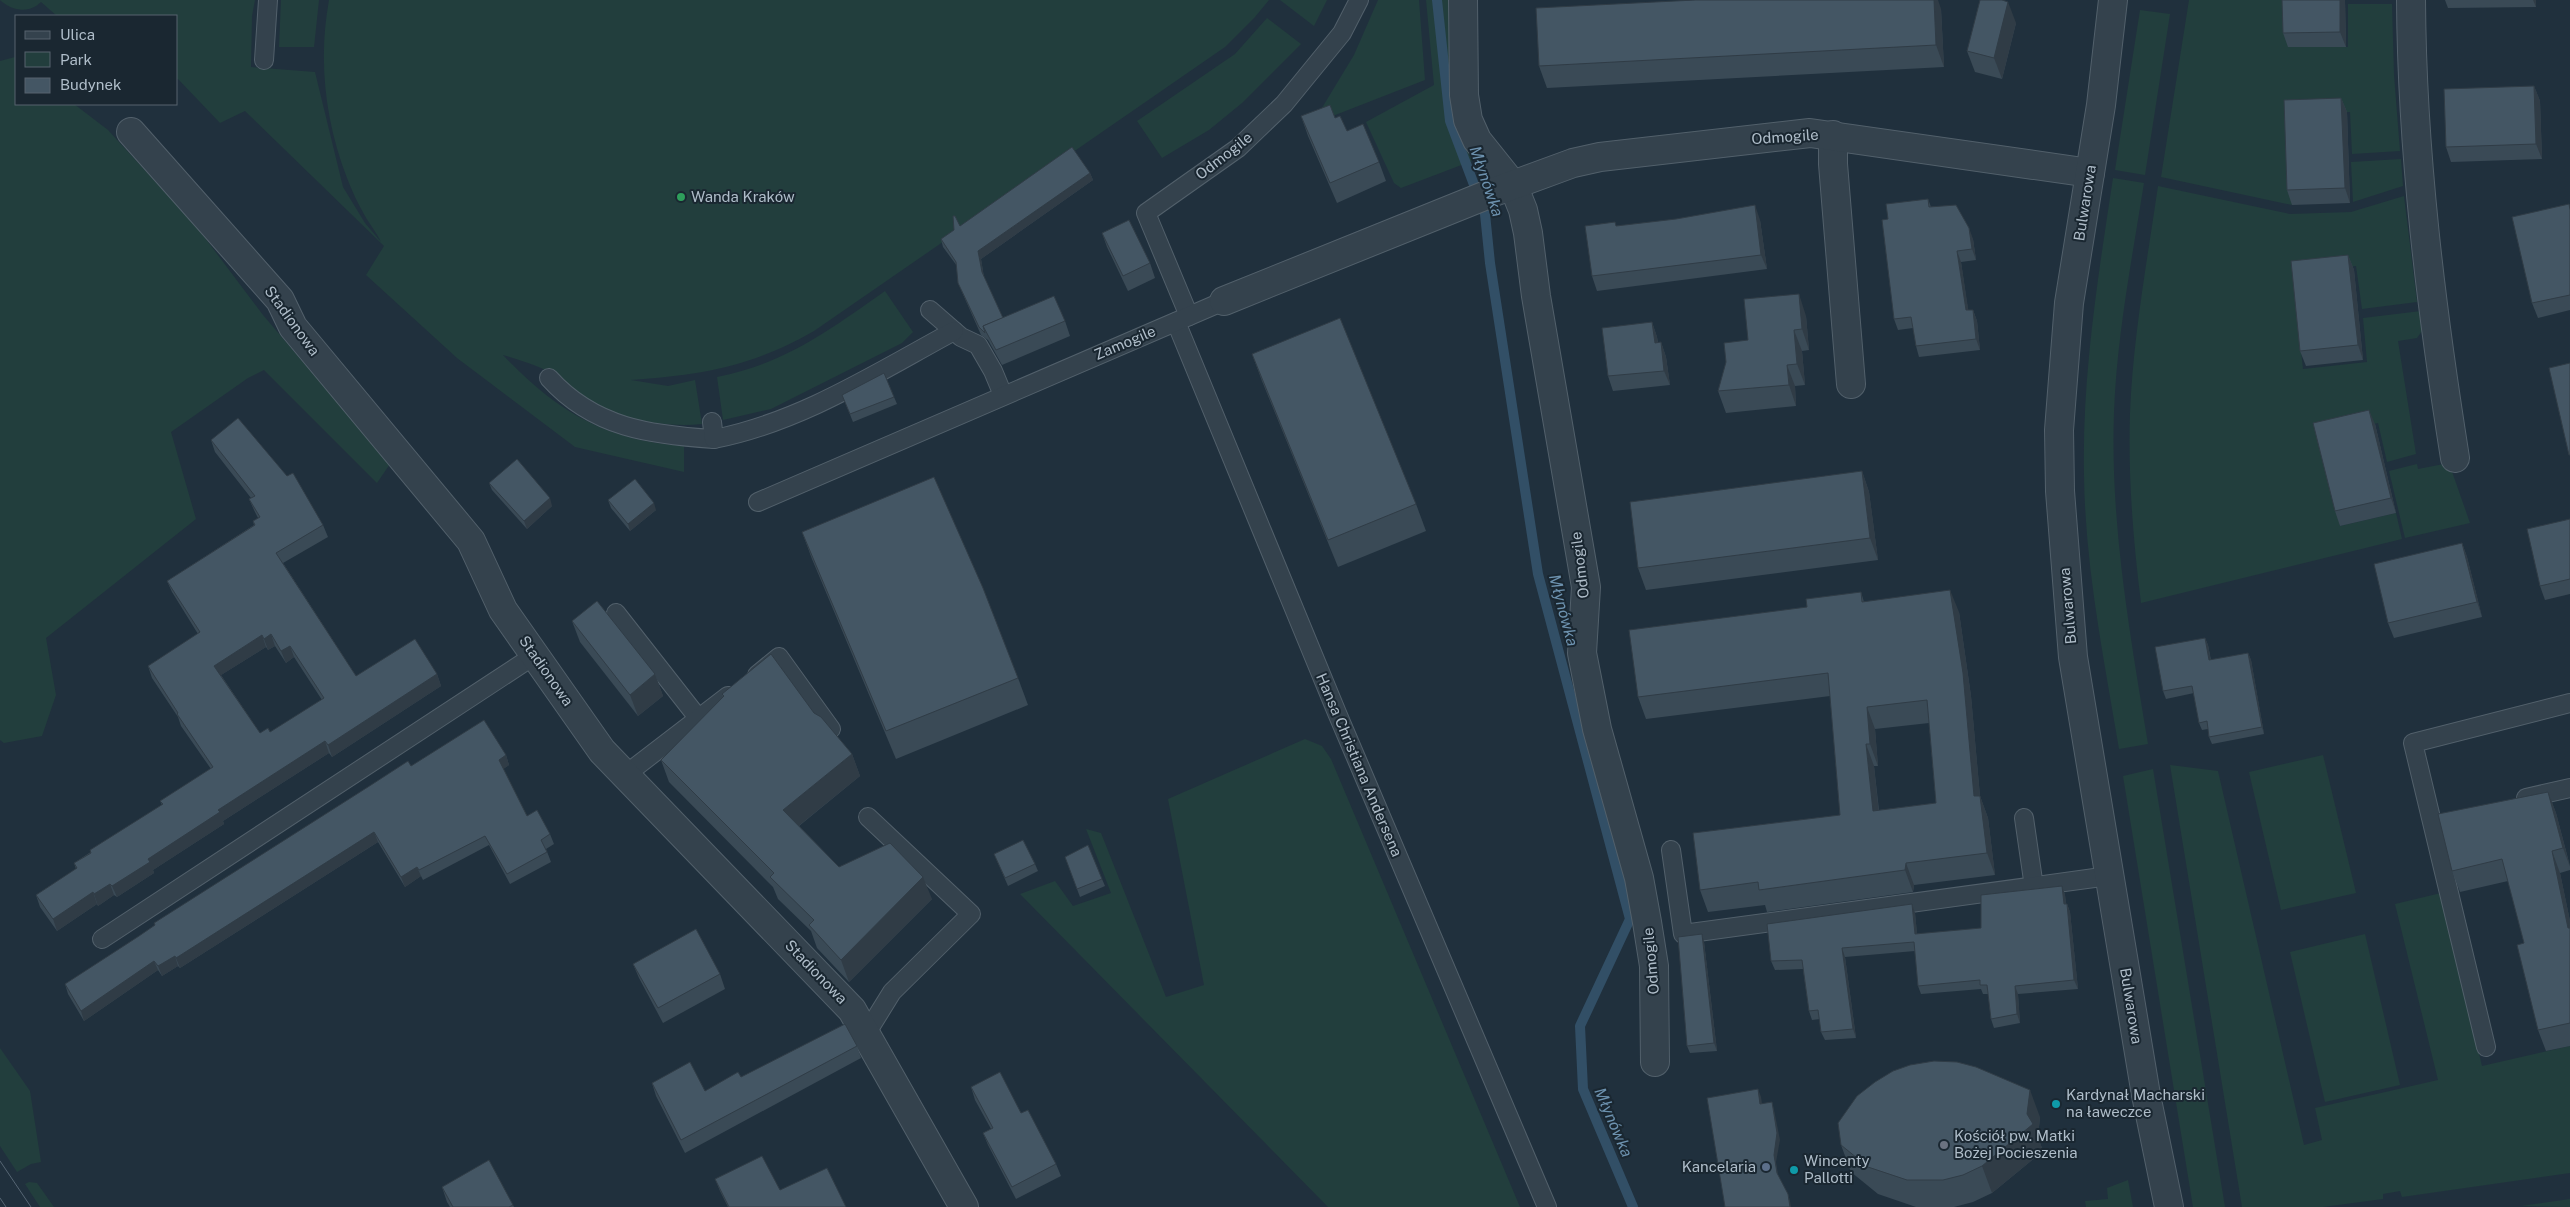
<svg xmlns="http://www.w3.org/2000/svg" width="2570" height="1207" viewBox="0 0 2570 1207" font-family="'Public Sans',sans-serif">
	<rect width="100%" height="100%" fill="#20303d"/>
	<!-- green -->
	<g fill="#223e3d">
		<path d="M0 0H255L252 16 251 67 315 72 343 187 365 223 381 242C377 233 370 225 365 216 358 204 352 191 347 178 325 121 318 60 329 0H1269L1255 17 1225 47 814 331C751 367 702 375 631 380L668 386 695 380 702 424C665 428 619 419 586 400 576 395 570 383 560 377 544 368 521 360 503 355 556 411 606 441 684 446V472L575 447 457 358 366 275 384 246 245 111 220 123 178 79H176V16H57L41 2C29 14 12 11 0 0Z"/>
		<polygon points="281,0 319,0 314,47 279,47"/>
		<polygon points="1280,0 1327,0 1314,26"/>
		<polygon points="1378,0 1419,0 1425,80 1325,119 1311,126 1354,55"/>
		<polygon points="1426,0 1458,0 1457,96 1472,161 1401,188 1394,183 1366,122 1434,85"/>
		<polygon points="2189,0 2288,0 2289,47 2348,47 2348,4 2392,4 2394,75 2400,151 2352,154 2350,112 2290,114 2292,205 2161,177"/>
		<polygon points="2140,10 2170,14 2145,175 2115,170"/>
		<polygon points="1267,18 1301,44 1242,103 1209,130 1162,158 1137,121 1235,54"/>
		<polygon points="15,57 16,104 74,104 108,130 196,226 263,315 390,464 377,483 264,370 248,378 171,432 196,519 46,638 56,695 42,736 4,743 0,740 0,61"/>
		<polygon points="2401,159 2403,186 2353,202 2351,162"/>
		<path d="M2113 178 2144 183C2132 259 2117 335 2114 412 2110 524 2130 634 2148 744L2119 749C2104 659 2085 567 2084 475 2082 375 2098 277 2113 178Z"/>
		<path d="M2158 186 2290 214 2351 212 2404 196 2417 302 2362 309 2356 266 2293 273 2303 369 2367 362 2363 318 2421 311 2424 328 2417 338 2398 341 2416 454 2387 462 2378 423 2319 438 2340 526 2396 513 2402 539 2141 603C2133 540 2128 476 2130 413 2133 337 2147 262 2158 186Z"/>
		<path d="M885 291 913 332 902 343 771 409 723 420 717 377C786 363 828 331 885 291Z"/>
		<polygon points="2449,463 2470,523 2405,538 2389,471 2417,464 2418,469"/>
		<polygon points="1305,739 1322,746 1331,759 1520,1207 1328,1207 1020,894 1055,881 1073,906 1111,893 1086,829 1101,833 1166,997 1204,985 1168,799"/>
		<polygon points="2323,755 2356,893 2281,910 2249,772"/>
		<polygon points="2170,765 2218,771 2304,1145 2322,1140 2315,1108 2438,1080 2395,904 2441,893 2482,1066 2570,1046 2570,1173 2402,1197 2400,1191 2383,1194 2383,1199 2323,1207 2242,1207"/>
		<polygon points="2153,769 2225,1207 2193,1207 2123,776"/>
		<polygon points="2365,934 2400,1085 2325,1102 2290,952"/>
		<polygon points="0,1048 30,1091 41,1162 31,1164 17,1172 0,1146"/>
		<polygon points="2128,1180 2133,1207 2086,1207 2085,1201 2108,1199 2107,1188"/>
		<polygon points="29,1182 37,1183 54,1207 40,1207 25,1184"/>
		<polygon points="2570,1199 2570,1207 2521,1206"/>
	</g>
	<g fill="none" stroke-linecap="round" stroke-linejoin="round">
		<!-- stream -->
		<polyline stroke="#324f66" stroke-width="10" points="1437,0 1450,121 1485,214 1490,263 1538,574 1630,919 1580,1026 1583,1089 1633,1207"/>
		<!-- service casing -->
		<g stroke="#52606b" stroke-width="20">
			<g id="service">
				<polyline points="264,60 268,0"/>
				<polyline points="930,310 961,337 978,345 993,371 1003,395"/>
				<polyline points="1189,316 1146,213 1238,148 1284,104 1342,33 1359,0"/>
				<polyline points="1176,322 1337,713 1547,1207"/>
				<path d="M549 378C594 428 651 435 714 439"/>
				<path d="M712 422 714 439C801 422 878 372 954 331"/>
				<polyline points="758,502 1224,301"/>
				<polyline points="616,613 699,719"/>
				<polyline points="757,675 779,657 831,729"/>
				<polyline points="625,775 728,696"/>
				<polyline points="2526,798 2570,788"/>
				<polyline points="2024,818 2034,887"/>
				<polyline points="1671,850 1683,934 2109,876"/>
				<polyline points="102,939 535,655"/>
				<polyline points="866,1034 892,992 971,914 868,817"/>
				<polyline points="2486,1047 2413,743 2570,703"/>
			</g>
		</g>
		<!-- minor casing -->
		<g stroke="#52606b" stroke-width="30">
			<g id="minor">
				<polyline points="1463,0 1464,95 1468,120 1477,140 1513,185 1523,210 1528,233 1536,296 1586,587 1582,653 1597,729 1639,878 1647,922 1654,966 1655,1062"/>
				<path d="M2411 0C2412 153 2431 307 2455 458"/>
				<polyline points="131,132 280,300 293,327 471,541 503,610 602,751 852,1010 964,1207"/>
				<polyline points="1833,135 1833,164 1851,384"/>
				<polyline points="1224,301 1494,192 1573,163 1600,157 1810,133 2090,173"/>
			</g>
		</g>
		<!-- tertiary casing -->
		<g stroke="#52606b" stroke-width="30">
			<polyline id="tertiary" points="2113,0 2101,105 2069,303 2059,430 2060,491 2073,657 2146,1095 2169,1207"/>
		</g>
		<!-- service -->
		<use href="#service" stroke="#34424d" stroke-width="18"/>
		<!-- minor -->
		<use href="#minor" stroke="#34424d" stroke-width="28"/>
		<!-- tertiary -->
		<use href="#tertiary" stroke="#34424d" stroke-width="28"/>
		<!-- tram -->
		<g stroke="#566674" stroke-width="1">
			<polyline points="0,1161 31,1207"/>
			<polyline points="0,1198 6,1207"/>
		</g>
	</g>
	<!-- wall -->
	<g fill="#3a4a56" fill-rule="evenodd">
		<polygon points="2345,0 2346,47 2288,47 2283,33"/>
		<polygon points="2445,0 2536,0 2536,7 2448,8"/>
		<polygon points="1941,9 1944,67 1547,88 1539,66"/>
		<polygon points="2016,23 2002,79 1975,72 1967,51"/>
		<polygon points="2534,86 2540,101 2542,159 2451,162 2446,147"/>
		<polygon points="2341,98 2347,112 2350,203 2292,205 2287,190"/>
		<polygon points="1301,116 1335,118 1347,131 1379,162 1386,181 1337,203 1308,136"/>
		<polygon points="1090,173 1093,180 981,259 984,277 1003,318 1065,321 1070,336 1002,365 988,340 981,335 958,283 957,266 943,247 941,239 960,226"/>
		<polygon points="1928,199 1931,207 1973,239 1976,260 1961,262 1968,310 1973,310 1977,321 1980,350 1919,357 1916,346 1913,328 1898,330 1894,319 1888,219"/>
		<polygon points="2569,204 2570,208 2570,310 2538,318 2532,303"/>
		<polygon points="1760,220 1767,269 1597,291 1592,276 1616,226"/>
		<polygon points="1102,233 1150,263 1155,278 1128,291 1107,247"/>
		<polygon points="2348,255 2354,270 2363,360 2306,366 2300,351"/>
		<polygon points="1806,316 1809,350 1802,351 1805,385 1795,386 1796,406 1726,413 1718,391 1748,340"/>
		<polygon points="1652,322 1657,337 1658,343 1661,342 1666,357 1670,385 1613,391 1608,376"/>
		<polygon points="1252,354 1416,504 1426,531 1338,567 1262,381"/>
		<polygon points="894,397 897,404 853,422 845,402"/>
		<polygon points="2375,424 2396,513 2340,526 2335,511"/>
		<path d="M211 440 323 525 328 537 283 563 356 676 437 674 441 686 332 757 329 753 223 821 224 824 153 870 154 873 117 897 114 895 98 906 97 904 57 931 40 907 36 895 76 869 74 863 162 805 160 801 211 769 181 726 178 717 152 678 148 666 198 634 172 592 167 581 254 525 253 521 258 518 254 510 249 499 251 498 215 452ZM275 646 286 663 294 657 322 700 270 732 260 733 221 675 266 647 268 650Z"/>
		<polygon points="1862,471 1869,492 1878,560 1646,590 1638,568"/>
		<polygon points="489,483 552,506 527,529 492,490"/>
		<polygon points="608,500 656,510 630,531 611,508"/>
		<polygon points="2570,519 2570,594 2545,600 2540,586"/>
		<polygon points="802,532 1018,678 1028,705 896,759 812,559"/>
		<polygon points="2462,543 2467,557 2482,617 2394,638 2388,623"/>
		<path d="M1861 592 1864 602 1959 612 1971 696 1980 796 1988 818 1995 875 1914 885 1913 892 1767 912 1765 905 1708 912 1700 890 1840 815 1830 696 1646 719 1638 697 1807 607ZM1929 723 1936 803 1879 810 1874 766H1878L1875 729Z"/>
		<polygon points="572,621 655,674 663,696 638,716 580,642"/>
		<polygon points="2205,638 2208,645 2211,660 2248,653 2251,660 2264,734 2212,744 2209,737 2208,729 2202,730 2199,723 2194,693 2166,699 2163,691"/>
		<polygon points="722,694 814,713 852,754 860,776 799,826 839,867 932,899 849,982 817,948 811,931 778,899 773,887 669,782 661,760 723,697"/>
		<polygon points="506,755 509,765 503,769 527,816 550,834 554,844 546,849 551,862 510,884 489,845 423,880 421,876 405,887 378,842 180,968 178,966 162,976 158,970 84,1021 68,994 65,984 411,766"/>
		<polygon points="2548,792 2556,813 2570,866 2570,870 2560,873 2570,921 2570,1046 2546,1051 2538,1030 2524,943 2508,881 2460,892 2452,871"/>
		<polygon points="994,854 1035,864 1038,871 1008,886"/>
		<polygon points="1065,857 1102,879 1105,886 1080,897"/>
		<polygon points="2062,886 2065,895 2066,904 2067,904 2070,912 2078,989 2018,994 2020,1023 1994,1028 1991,1019 1988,994 1983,994 1981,989 1921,994 1918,986 1915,951 1845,957 1856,1038 1825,1040 1821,1032 1820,1019 1812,1020 1809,1011 1803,969 1775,970 1771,961 1915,913 1917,934 1981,928"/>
		<polygon points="1704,942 1717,1051 1690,1053 1687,1046"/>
		<polygon points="633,964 720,974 725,989 663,1023 639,978"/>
		<polygon points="857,1046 861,1058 685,1153 656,1096 652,1083 705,1091"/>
		<polygon points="971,1087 1021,1113 1056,1164 1061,1176 1016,1199 988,1145 983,1133 991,1129 975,1100"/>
		<polygon points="2040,1117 2038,1137 2043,1151 1992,1193 1973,1202 1954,1207 1916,1207 1878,1194 1851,1172 1841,1145"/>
		<polygon points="715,1179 780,1190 846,1207 728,1207 720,1191"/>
		<polygon points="442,1187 513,1205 514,1207 450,1207 447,1202"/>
	</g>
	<!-- shaded-wall -->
	<g fill="#303c46">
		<polygon points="1934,0 1938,0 1941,9 1944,67 1936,45"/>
		<polygon points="2340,0 2345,0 2346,47 2340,32"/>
		<polygon points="2533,0 2536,0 2536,7"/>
		<polygon points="2008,2 2016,23 2002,79 1994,58"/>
		<polygon points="2534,86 2540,101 2542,159 2536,144"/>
		<polygon points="2341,98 2347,112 2350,203 2345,188"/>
		<polygon points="1090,173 1093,180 981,259 984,279 982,272 978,251"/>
		<polygon points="1755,205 1760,220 1767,269 1761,255"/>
		<polygon points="1969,228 1973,239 1976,260 1972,249"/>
		<polygon points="1957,251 1961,262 1970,321 1966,310"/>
		<polygon points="2348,255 2354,270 2363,360 2358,345"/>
		<polygon points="1799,294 1806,316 1809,350 1802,329"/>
		<polygon points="1973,310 1977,321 1980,350 1976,339"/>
		<polygon points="1652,322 1657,337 1660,358 1655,343"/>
		<polygon points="1794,330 1802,351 1805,385 1797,364"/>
		<polygon points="1661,342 1666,357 1670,385 1664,371"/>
		<polygon points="1787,365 1795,386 1796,406 1789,385"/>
		<polygon points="2369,410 2375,424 2396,513 2391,498"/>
		<polygon points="1862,471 1869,492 1878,560 1870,538"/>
		<polygon points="550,498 552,506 527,529 524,521"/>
		<polygon points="654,503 656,510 630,531 628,524"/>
		<polygon points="2462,543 2467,557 2482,617 2477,602"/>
		<polygon points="1950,590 1959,612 1971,696 1980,796 1988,818 1995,875 1987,853 1974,796"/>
		<polygon points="271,634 275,646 268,650 264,639"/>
		<polygon points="262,635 266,647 218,677 214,666"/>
		<polygon points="2205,638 2208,645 2212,667 2209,660"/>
		<polygon points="290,646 294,657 286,663 281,651"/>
		<polygon points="2248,653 2251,660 2264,734 2262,727"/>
		<polygon points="437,674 441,686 332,757 328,745"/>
		<polygon points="655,674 663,696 638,716 630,695"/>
		<polygon points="1867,707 1875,729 1878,766 1870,744"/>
		<polygon points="325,741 329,753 223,821 224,824 153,870 154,873 117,897 112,886 148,859 218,810"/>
		<polygon points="1866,744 1874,766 1881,833 1873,811"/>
		<polygon points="852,754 860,776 791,832 783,810"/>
		<polygon points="506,755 509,765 502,770 499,760"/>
		<polygon points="2548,792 2556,813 2570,867 2563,848"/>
		<polygon points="374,832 378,842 180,968 176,958"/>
		<polygon points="2552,851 2560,873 2570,921 2570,933 2568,928"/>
		<polygon points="1906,863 1914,885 1913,892 1905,870"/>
		<polygon points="417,867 421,876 405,887 401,877"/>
		<polygon points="923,877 932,899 849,982 841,960"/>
		<polygon points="110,884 114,895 98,906 94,894"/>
		<polygon points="2062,886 2065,895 2067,913 2064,904"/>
		<polygon points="93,892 97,904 57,931 53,919"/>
		<polygon points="1912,904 1915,913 1918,943 1915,934"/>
		<polygon points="2067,904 2070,912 2078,989 2074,980"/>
		<polygon points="1702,934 1704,942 1717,1051 1714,1043"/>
		<polygon points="1842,948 1845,957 1856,1038 1853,1029"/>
		<polygon points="175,956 178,966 162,976 158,966"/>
		<polygon points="154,961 158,970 84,1021 81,1011"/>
		<polygon points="2015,986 2018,994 2020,1023 2017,1014"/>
		<polygon points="1758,1089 1761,1097 1763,1111 1760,1104"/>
		<polygon points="2030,1090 2040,1117 2038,1137 2043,1151 1992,1193 1982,1166 2027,1114"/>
		<polygon points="1772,1102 1774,1110 1780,1140 1776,1162 1779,1181 1777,1173 1774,1155"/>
		<polygon points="1788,1194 1790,1201 1791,1207 1790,1207"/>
	</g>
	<!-- building -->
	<g fill="#445664" stroke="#303c46" fill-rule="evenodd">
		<polygon points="1695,0 1934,0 1936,45 1539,66 1536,8"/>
		<polygon points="1980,0 2002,0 2008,2 1994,58 1967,51"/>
		<polygon points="2282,0 2340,0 2340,32 2283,33"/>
		<polygon points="2534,86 2536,144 2446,147 2444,89"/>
		<polygon points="2341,98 2345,188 2287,190 2284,100"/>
		<polygon points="1330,105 1335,118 1340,116 1347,131 1363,124 1379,162 1330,183 1301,116"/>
		<polygon points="1072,147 1090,173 978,251 982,272 1003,318 983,326 985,333 979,327 958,283 956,262 941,239 954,230 953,216 955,216 960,226"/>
		<polygon points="1928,199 1929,207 1956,205 1969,228 1972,249 1957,251 1966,310 1973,310 1976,339 1916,346 1911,317 1894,319 1882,220 1888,219 1886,204"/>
		<polygon points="2569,204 2570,210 2570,295 2532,303 2512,217"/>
		<polygon points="1755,205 1761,255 1592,276 1585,226 1615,222 1616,226 1676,219"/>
		<polygon points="1129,220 1150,263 1123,276 1102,233"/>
		<polygon points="2348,255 2358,345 2300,351 2291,261"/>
		<polygon points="1799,294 1802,329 1794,330 1797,364 1787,365 1789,385 1718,391 1726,362 1724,343 1748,340 1744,299"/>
		<polygon points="1054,296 1065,321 996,350 983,326"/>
		<polygon points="1340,318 1416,504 1328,540 1252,354"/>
		<polygon points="1652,322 1655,343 1661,342 1664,371 1608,376 1602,328"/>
		<polygon points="2570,363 2570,455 2569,455 2549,368"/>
		<polygon points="884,373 894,397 850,414 842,395"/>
		<polygon points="2369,410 2391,498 2335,511 2313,423"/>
		<path d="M238 418 287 476 293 473 323 525 276 553 356 676 415 639 437 674 328 745 325 741 218 810 220 812 148 859 150 862 112 886 110 884 94 894 93 892 53 919 36 895 77 868 74 863 91 853 90 850 163 804 160 801 213 767 177 714 178 713 148 666 200 632 167 581 255 525 253 521 260 517 249 499 255 496 211 440ZM271 634 281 651 290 646 324 698 270 732 268 728 260 733 214 666 262 635 264 639Z"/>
		<polygon points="517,459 550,498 524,521 489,483"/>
		<polygon points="1862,471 1870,538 1638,568 1630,502"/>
		<polygon points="934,477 983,588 1018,678 886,731 802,532"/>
		<polygon points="635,479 654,503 628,524 608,500"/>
		<polygon points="2570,519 2570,579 2540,586 2527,529"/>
		<polygon points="2462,543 2477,602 2388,623 2374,564"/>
		<path d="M1950 590 1963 673 1974 796H1980L1987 853 1906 863 1905 870 1759 890 1758 882 1700 890 1693 833 1840 815 1828 673 1638 697 1629 630 1807 607 1806 599 1861 592 1862 602ZM1927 700 1936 803 1873 811 1866 744H1870L1867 707Z"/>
		<polygon points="597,601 655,674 630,695 572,621"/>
		<polygon points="2205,638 2209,660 2248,653 2262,727 2209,737 2207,721 2199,723 2192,686 2163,691 2155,647"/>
		<polygon points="771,654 814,713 821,717 852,754 783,810 839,867 890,843 923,877 841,960 809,925 814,920 770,877 774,873 661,760 724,696 722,694"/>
		<polygon points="484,720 506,755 499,760 527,816 537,810 550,834 541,840 547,852 507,874 485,836 419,870 417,867 401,877 374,832 176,958 175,956 158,966 154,961 81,1011 65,984 139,936 155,925 154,923 371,785 408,761 411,766"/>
		<polygon points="2548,792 2563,848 2552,851 2568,928 2570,928 2570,1023 2538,1030 2517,945 2524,943 2502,859 2452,871 2438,814"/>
		<polygon points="1023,840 1035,864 1005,878 994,854"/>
		<polygon points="1088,845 1102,879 1077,889 1065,857"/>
		<polygon points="2062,886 2064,904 2067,904 2074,980 2015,986 2017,1014 1991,1019 1987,985 1980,985 1980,980 1918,986 1914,942 1842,948 1853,1029 1821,1032 1818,1010 1809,1011 1802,960 1771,961 1767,924 1912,904 1915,934 1981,928 1981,895"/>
		<polygon points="696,929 720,974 658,1008 633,964"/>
		<polygon points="1702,934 1714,1043 1687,1046 1678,937"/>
		<polygon points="845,1024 857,1046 681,1140 652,1083 690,1062 705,1091 738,1072 741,1077"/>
		<polygon points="1934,1061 1957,1062 1976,1067 2030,1090 2027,1114 2033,1124 1982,1166 1963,1175 1943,1180 1907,1180 1868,1167 1841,1145 1838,1123 1857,1096 1875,1082 1893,1071 1910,1065"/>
		<polygon points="1000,1072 1021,1113 1028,1110 1056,1164 1012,1187 983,1133 993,1128 971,1087"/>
		<polygon points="1758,1089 1760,1104 1772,1102 1777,1133 1774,1155 1777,1173 1788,1194 1790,1207 1725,1207 1707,1098"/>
		<polygon points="762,1156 780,1190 827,1168 846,1207 729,1207 715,1179"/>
		<polygon points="489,1160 513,1205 509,1207 453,1207 442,1187"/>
	</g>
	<!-- markers -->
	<circle fill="#2e9e5b" stroke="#1a2731" stroke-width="2" cx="681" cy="197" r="5"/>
	<g fill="#0f9aa8" stroke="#1a2731" stroke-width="2">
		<circle cx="2056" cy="1104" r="5"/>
		<circle cx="1794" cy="1170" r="5"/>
	</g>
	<circle fill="#6b7280" stroke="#1a2731" stroke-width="2" cx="1944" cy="1145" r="5"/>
	<circle fill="#5c6f8a" stroke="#1a2731" stroke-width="2" cx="1766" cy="1167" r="5"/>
	<g text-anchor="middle" stroke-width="4" stroke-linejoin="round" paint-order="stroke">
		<!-- street labels -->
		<g font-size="15" fill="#afbdc9" stroke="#1a2731">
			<text transform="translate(1785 137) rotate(-4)" y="5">Odmogile</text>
			<text transform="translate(1224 156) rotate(-38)" y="5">Odmogile</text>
			<text transform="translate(2085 203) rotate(-81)" y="5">Bulwarowa</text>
			<text transform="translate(292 321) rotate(54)" y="5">Stadionowa</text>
			<text transform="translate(1125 343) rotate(-23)" y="5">Zamogile</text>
			<text transform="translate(1580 565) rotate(-97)" y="5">Odmogile</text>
			<text transform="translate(2068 606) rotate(-95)" y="5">Bulwarowa</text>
			<text transform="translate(546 671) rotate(55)" y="5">Stadionowa</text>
			<text transform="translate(1359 765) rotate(67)" y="5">Hansa Christiana Andersena</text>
			<text transform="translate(1651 961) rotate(-95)" y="5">Odmogile</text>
			<text transform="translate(816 972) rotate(46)" y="5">Stadionowa</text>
			<text transform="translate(2131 1006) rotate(81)" y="5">Bulwarowa</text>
		</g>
		<!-- poi labels -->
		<g font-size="15" fill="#afbdc9" stroke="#1a2731" text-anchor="start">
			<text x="691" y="202">Wanda Kraków</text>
			<text x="2066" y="1100">Kardynał Macharski<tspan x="2066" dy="17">na ławeczce</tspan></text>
			<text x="1954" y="1141">Kościół pw. Matki<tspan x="1954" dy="17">Bożej Pocieszenia</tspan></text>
			<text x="1804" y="1166">Wincenty<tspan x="1804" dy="17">Pallotti</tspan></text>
			<text x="1756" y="1172" text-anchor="end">Kancelaria</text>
		</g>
		<!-- water labels -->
		<g font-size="16" font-style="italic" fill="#6d92af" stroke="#1a2731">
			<text transform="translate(1487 181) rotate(71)" y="6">Młynówka</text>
			<text transform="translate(1564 610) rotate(75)" y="6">Młynówka</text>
			<text transform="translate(1614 1122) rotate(67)" y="6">Młynówka</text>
		</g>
	</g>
	<!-- legend -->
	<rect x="15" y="15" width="162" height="90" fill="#1a2731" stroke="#56636e"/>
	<rect x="25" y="31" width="25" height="8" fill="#34424d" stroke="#56636e"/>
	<text x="60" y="40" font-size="15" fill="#afbdc9">Ulica</text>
	<rect x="25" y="52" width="25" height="15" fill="#223e3d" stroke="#56636e"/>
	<text x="60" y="65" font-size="15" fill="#afbdc9">Park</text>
	<rect x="25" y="78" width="25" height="15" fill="#445664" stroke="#56636e"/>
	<text x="60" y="90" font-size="15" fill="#afbdc9">Budynek</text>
</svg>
